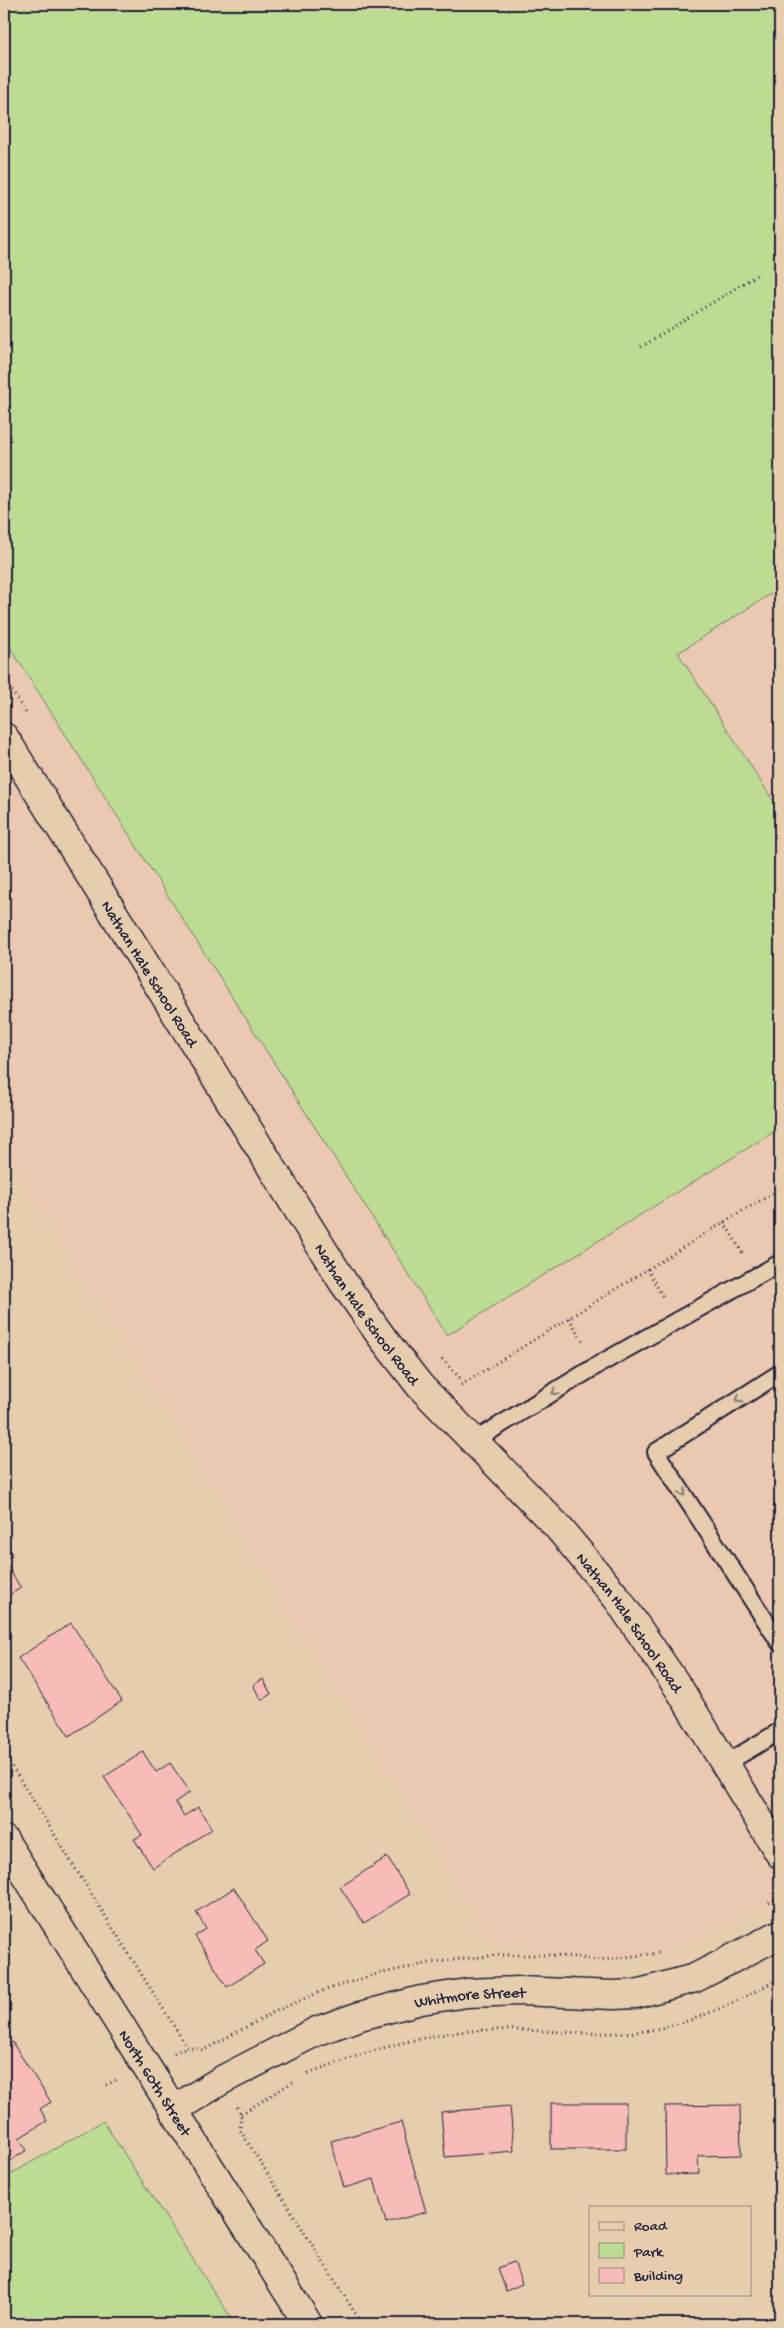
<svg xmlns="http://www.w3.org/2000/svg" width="784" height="2328" viewBox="0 0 784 2328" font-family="'Gochi Hand',sans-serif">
	<rect width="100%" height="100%" fill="#e6cdae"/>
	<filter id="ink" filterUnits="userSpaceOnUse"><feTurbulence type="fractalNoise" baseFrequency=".02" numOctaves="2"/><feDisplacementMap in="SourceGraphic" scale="10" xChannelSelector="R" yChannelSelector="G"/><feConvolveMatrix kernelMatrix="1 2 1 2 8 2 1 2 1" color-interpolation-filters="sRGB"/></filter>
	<g filter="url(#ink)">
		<!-- built -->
		<polygon fill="#ebc8b1" points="4,4 780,4 780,1897 718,1931 675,1950 600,1960 555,1955 490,1942 218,1497 4,1154"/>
		<!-- green -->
		<g fill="#bcdc94" stroke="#6f7f68">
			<polygon points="4,4 780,4 780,588 678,653 780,811 780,1128 447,1335 4,638"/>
			<polygon points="103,2121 235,2324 4,2324 4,2178"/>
		</g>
		<!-- building -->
		<g fill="#f7bbb8" stroke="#22223b">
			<polygon points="4,1541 12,1555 4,1560"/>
			<polygon points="4,1561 21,1588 4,1598"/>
			<polygon points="71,1623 122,1701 69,1736 18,1658"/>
			<polygon points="263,1679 271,1694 261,1700 253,1685"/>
			<polygon points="143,1752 156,1772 170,1763 190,1792 175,1802 184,1816 198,1807 212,1829 153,1868 134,1839 142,1835 104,1777"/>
			<polygon points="387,1857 410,1894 364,1923 340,1887"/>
			<polygon points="234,1888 268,1941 255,1950 264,1964 227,1987 195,1936 206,1929 196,1912"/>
			<polygon points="12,2042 51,2102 40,2109 47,2121 19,2138 27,2150 4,2165 4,2047"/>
			<rect x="551" y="2103" width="75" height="46"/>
			<polygon points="740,2105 741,2155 698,2156 699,2174 666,2175 665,2106"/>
			<polygon points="510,2106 514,2151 445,2157 441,2112"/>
			<polygon points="401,2122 426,2212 386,2223 374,2179 344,2188 331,2141"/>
			<polygon points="780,2131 780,2150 775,2148"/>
			<polygon points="514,2262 522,2284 506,2291 498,2268"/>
		</g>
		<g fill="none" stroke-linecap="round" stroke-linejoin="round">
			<!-- service casing -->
			<g stroke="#22223b" stroke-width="20">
				<g id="service">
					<polyline points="780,1373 656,1452 780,1643"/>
					<polyline points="474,1441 596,1366 780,1263"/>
					<polyline points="725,1764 780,1731"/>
				</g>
			</g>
			<!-- minor casing -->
			<g stroke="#22223b" stroke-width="31">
				<g id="minor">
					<path id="s1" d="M4 737 343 1282 381 1336 420 1386 557 1526 617 1598 680 1690 780 1854"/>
					<path id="s2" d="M173 2110 222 2080 317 2031 360 2016 421 2000 467 1993 519 1991 613 1995 636 1994 695 1978 780 1934"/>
				</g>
			</g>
			<!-- secondary casing -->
			<g stroke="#22223b" stroke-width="31">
				<g id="secondary">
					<path id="s3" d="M4 1840 308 2324"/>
				</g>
			</g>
			<!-- path -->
			<g stroke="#22223b" stroke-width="3" stroke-dasharray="1 4" stroke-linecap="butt">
				<polyline points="641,347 760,273"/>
				<polyline points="4,678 26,713"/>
				<polyline points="724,1222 744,1256"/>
				<polyline points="647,1269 664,1299"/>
				<polyline points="569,1318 584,1343"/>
				<polyline points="442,1359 460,1378"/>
				<polyline points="461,1385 724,1222 780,1189"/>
				<polyline points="4,1754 187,2047 204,2050 274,2012 322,1991 377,1974 435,1962 498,1955 555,1955 600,1960 659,1953"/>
				<polyline points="769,1903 780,1897"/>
				<polyline points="174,2053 187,2047"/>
				<path d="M308 2073C359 2055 407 2038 461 2032 519 2025 577 2037 635 2032 687 2027 735 2003 780 1978"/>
				<polyline points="106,2085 118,2079"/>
				<polyline points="237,2107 241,2114 240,2130 362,2324"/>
				<polyline points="241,2114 296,2080"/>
			</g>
			<!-- service -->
			<use href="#service" stroke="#e6cdae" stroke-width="16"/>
			<!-- minor -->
			<use href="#minor" stroke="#e6cdae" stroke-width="28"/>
			<!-- secondary -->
			<use href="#secondary" stroke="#e6cdae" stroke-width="28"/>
		</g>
		<!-- one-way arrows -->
		<defs><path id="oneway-chevron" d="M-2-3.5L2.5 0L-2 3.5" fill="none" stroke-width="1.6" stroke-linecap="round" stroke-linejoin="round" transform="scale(1.25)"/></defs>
		<g stroke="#847874">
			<use href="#oneway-chevron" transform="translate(555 1392) rotate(149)"/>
			<use href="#oneway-chevron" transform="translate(739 1399) rotate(148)"/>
			<use href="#oneway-chevron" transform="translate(683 1493) rotate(57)"/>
		</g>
	</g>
	<g text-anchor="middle" stroke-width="4" stroke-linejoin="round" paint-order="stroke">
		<!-- street labels -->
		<g font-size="16" fill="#22223b" stroke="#e6cdae">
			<text dy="6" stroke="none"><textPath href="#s1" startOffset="278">Nathan Hale School Road</textPath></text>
			<text dy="6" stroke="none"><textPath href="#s1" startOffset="682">Nathan Hale School Road</textPath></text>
			<text dy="6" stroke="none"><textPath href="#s1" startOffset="1088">Nathan Hale School Road</textPath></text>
			<text dy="6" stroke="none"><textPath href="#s2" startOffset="322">Whitmore Street</textPath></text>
			<text dy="6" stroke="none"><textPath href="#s3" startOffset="286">North 60th Street</textPath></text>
		</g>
	</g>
	<!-- margin -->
	<rect width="784" height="2328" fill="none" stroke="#e6cdae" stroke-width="20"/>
	<rect x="10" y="10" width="764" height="2308" fill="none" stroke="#22223b" stroke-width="2" filter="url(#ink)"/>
	<!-- legend -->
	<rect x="589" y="2206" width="162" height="90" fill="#e6cdae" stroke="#988980"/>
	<rect x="599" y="2222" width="25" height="8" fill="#e6cdae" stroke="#988980"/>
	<text x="634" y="2230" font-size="15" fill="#22223b">Road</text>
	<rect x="599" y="2243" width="25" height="15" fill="#bcdc94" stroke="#988980"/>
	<text x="634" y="2256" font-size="15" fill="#22223b">Park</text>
	<rect x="599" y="2268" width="25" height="15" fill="#f7bbb8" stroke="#988980"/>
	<text x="634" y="2280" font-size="15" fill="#22223b">Building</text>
</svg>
